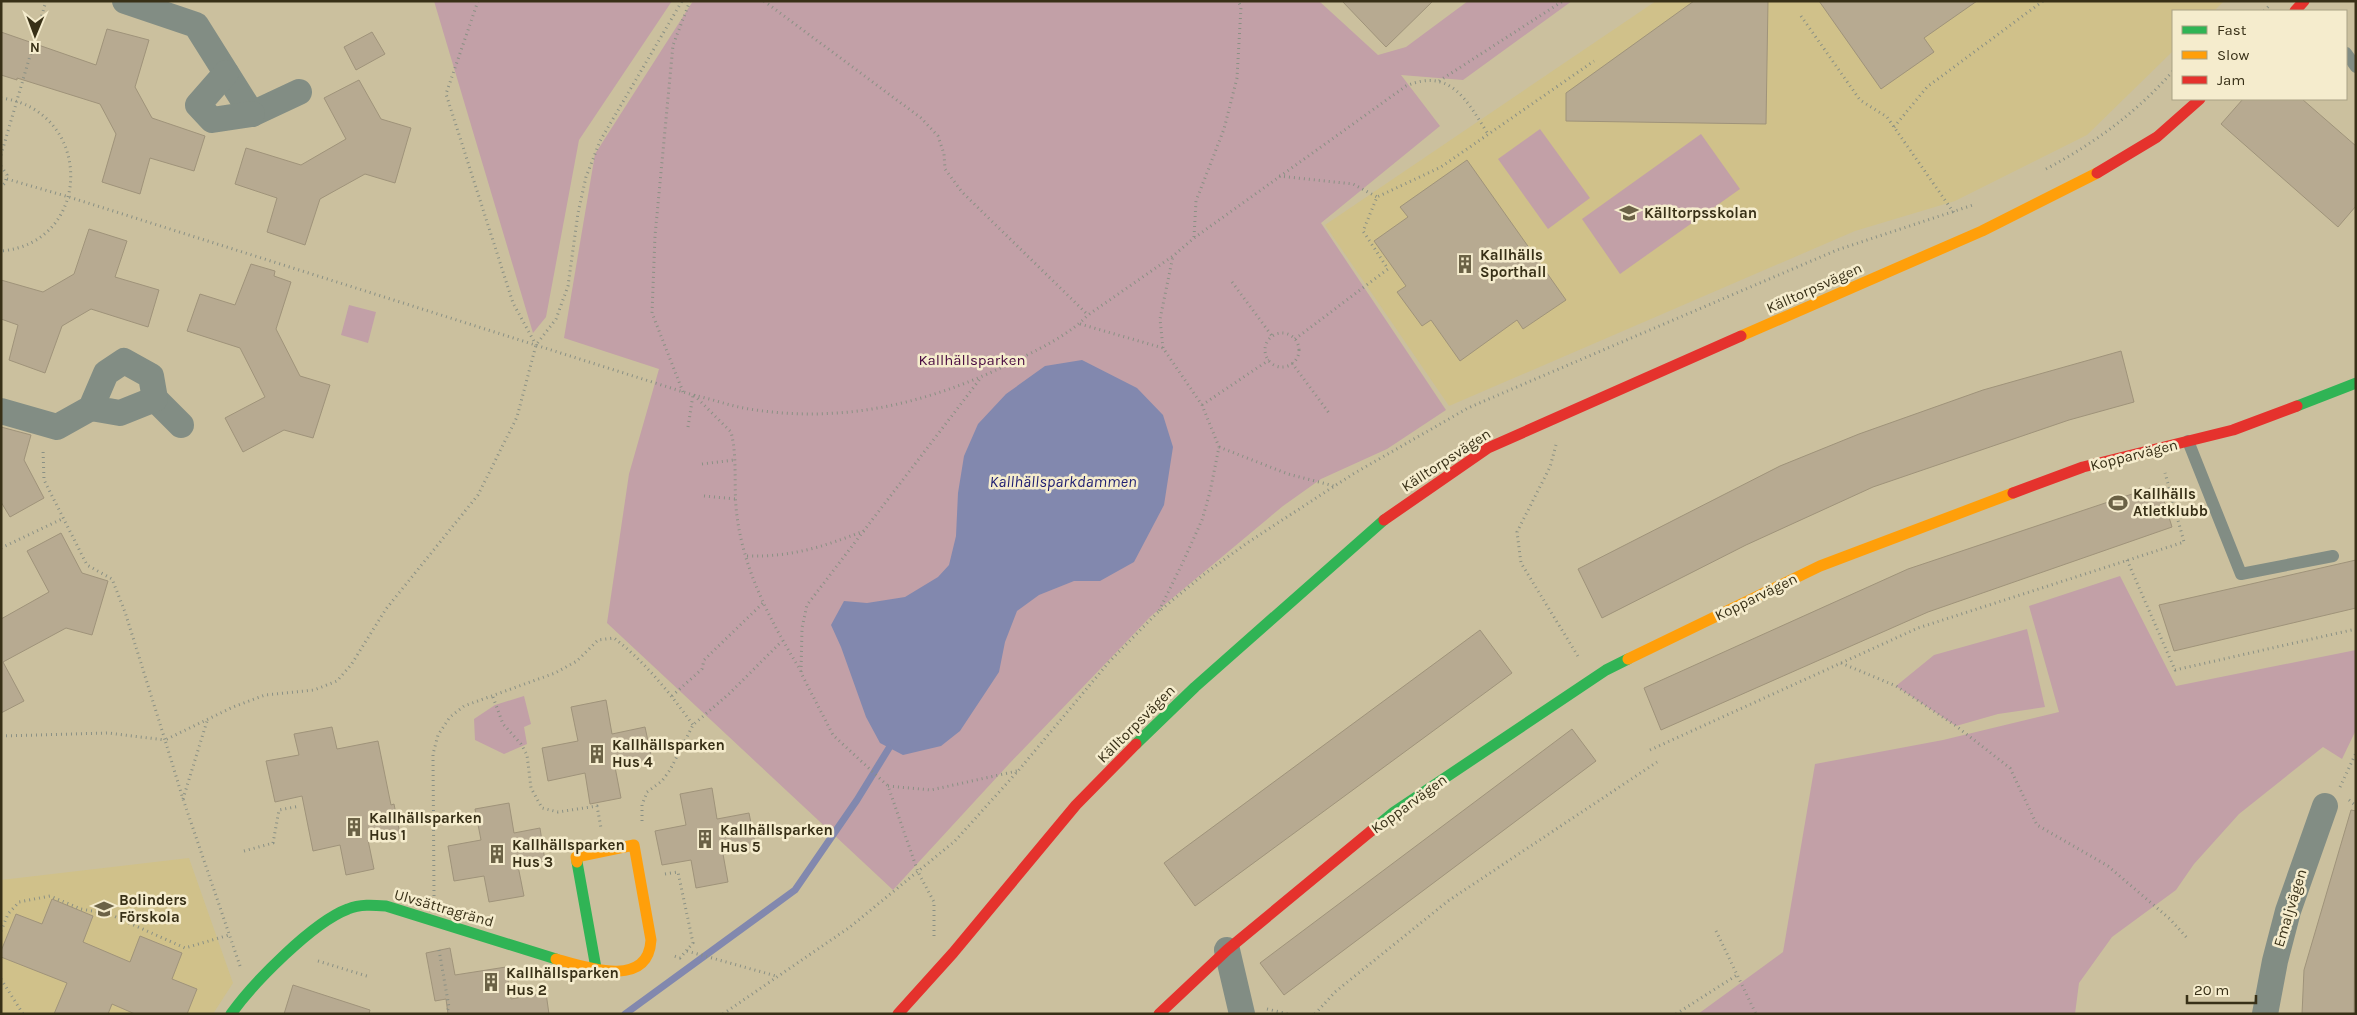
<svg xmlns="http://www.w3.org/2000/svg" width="2357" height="1015" viewBox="0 0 2357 1015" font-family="Karla,sans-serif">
	<rect width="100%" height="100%" fill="#cbc09e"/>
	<!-- built -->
	<g fill="#d0c18a">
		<polygon points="1656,1 2224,1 2214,11 2173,11 2173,51 2087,135 1955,201 1855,231 1449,406 1325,225"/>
		<polygon points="189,858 233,983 213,1014 1,1014 1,880"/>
	</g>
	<!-- green -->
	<g fill="#c2a0a7">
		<polygon points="434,1 672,1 579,140 546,317 533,333"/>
		<polygon points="693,1 1319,1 1378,55 1406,47 1468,1 1572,1 1463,80 1401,75 1440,126 1321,223 1446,410 1387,449 1321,479 1283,506 1151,616 1009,764 893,890 607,623 629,474 659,369 564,338 595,154"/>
		<polygon points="1540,129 1590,198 1548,229 1498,159"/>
		<polygon points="1701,134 1740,189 1620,274 1582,219"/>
		<polygon points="349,305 376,312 368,343 341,335"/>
		<polygon points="2120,576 2176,686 2356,650 2356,730 2342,759 2323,747 2239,814 2194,864 2176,890 2112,937 2079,983 2075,1014 1698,1014 1783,952 1815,764 1943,740 2059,712 2029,606"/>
		<polygon points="2027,629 2045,707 1998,714 1956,726 1896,686 1934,655"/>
		<polygon points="524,696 531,724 524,727 527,744 504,754 475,740 474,719 495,705"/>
	</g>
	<!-- water -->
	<polygon fill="#8288ae" points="1082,360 1137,388 1163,415 1173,447 1164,505 1134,562 1100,581 1074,581 1039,595 1017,611 1005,642 999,672 960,731 941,746 903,755 880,743 866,717 841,647 831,625 844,601 867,603 905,597 938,577 949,565 956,536 958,493 964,456 978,424 1006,394 1045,366"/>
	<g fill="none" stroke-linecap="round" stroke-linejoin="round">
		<!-- stream -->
		<polyline stroke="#8288ae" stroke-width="7" points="625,1014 795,890 857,800 889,748"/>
	</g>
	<!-- building -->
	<g fill="#b7aa91" stroke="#9f937a">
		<polygon points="1342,1 1433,1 1386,47"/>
		<polygon points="1694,1 1768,1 1766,124 1566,121 1566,93"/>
		<polygon points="1819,1 1977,1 1924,38 1934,52 1881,89"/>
		<polygon points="107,29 149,40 135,87 152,118 205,136 194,171 150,158 140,194 102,182 116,134 100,104 17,78 17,80 1,75 1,32 96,65"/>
		<polygon points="372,32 385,54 356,70 344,47"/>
		<polygon points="359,80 381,119 411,128 395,183 365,174 320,199 305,245 267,232 277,198 235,184 246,148 301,165 346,139 324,98"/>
		<polygon points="2243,99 2302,99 2356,146 2356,206 2338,227 2221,124"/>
		<polygon points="1467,160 1566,300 1523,329 1517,320 1460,361 1431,320 1422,326 1397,292 1406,286 1374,241 1408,217 1400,207"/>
		<polygon points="89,229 127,241 115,277 159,290 148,327 91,309 62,326 45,373 9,360 18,325 1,319 1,280 43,292 74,274"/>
		<polygon points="251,264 275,271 274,276 291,282 276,329 300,376 330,385 313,438 284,430 243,452 225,418 265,397 240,348 187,331 200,294 235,305"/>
		<polygon points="2121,351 2134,402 2069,420 1873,487 1746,545 1602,618 1578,569 1780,466 1859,434 1983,390"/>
		<polygon points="1,427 31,435 24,460 44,498 10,517 1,502"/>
		<polygon points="2159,485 2172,527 1928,612 1661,730 1644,688 1908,569"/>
		<polygon points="61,533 82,573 108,581 92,635 66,628 3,662 24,701 1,713 1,619 49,592 27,551"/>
		<polygon points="2356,560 2356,608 2174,651 2159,605"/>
		<polygon points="1480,630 1512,673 1195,906 1164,863"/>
		<polygon points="606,700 612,734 645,727 652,760 615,767 621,798 590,804 585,773 548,781 542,748 578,741 571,707"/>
		<polygon points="332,727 337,749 378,741 391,805 394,804 400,834 368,840 374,869 346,875 340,845 313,851 302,796 275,802 266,761 299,755 294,734"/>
		<polygon points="1572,729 1596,761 1284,995 1260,963"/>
		<polygon points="712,788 717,819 749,813 756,848 723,854 728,882 696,888 691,860 662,865 655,831 686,825 680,794"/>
		<polygon points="509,803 514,833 540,828 545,861 518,866 524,896 489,902 484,876 454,881 448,846 481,840 475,809"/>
		<polygon points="2351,810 2356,811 2354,1014 2302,1014 2304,970"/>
		<polygon points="52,899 93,916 83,942 130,962 140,936 182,953 172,979 197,989 187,1014 135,1014 112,1004 108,1014 54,1014 67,983 1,957 1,951 16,914 42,924"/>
		<polygon points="450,948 455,975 506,967 511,999 546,993 549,1014 448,1014 446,999 435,1001 426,953"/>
		<polygon points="293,985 370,1010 369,1014 284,1014"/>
	</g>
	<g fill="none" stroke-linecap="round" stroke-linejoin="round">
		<!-- path -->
		<g stroke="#8a9084" stroke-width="3" stroke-dasharray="1 4" stroke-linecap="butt">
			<polyline points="478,1 446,94 513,303 536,345"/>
			<polyline points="764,1 921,118 938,136 944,154 945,169 962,192 1088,315"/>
			<polyline points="2264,11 2270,5"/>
			<polyline points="1801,16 1860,100 1887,117 1954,213"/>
			<polyline points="1439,81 1563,1"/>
			<path d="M1 98C94 110 94 243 1 251"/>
			<polyline points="1894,127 1927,87 2043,1"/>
			<polyline points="1,155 46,1"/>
			<polyline points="1,166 7,175 5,183 1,187"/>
			<path d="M2046 169C2095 143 2137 112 2173 71"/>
			<polyline points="1279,176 1353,184 1377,197"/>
			<path d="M7 179 69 197 693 395C712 399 730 406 749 409 842 424 927 404 1011 363 1037 350 1068 336 1088 315L1173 256 1194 238 1406 86C1451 67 1467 101 1488 134"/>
			<polyline points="1194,237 1196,201 1224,129 1237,78 1241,7 1238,1"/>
			<polyline points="1232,282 1272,336"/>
			<polyline points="1080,324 1163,348 1202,405 1219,447 1210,492 1202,520 1183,562 1159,611"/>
			<circle cx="1282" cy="350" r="17"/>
			<polyline points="1295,339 1388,269 1363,231 1377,197 1441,167 1594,61"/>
			<polyline points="1163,348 1160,319 1173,256"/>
			<polyline points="1292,363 1329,413"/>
			<polyline points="683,392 652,313 655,236 673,45 690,1"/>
			<path d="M694 395 731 432C738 459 733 488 737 516 744 572 772 624 801 671"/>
			<polyline points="1202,405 1269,360"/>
			<polyline points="688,427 693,395"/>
			<polyline points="1556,445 1550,467 1517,532 1521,563 1579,658"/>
			<polyline points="1219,447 1288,474 1334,486"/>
			<polyline points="702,464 734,460"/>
			<polyline points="704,496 736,499"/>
			<polyline points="1,548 64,518"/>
			<path d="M747 556C793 557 822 547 864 531"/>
			<polyline points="2127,560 2175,670 2356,629"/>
			<polyline points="1841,663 1896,686 1956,726 2010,768 2037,825 2108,866 2170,919 2187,938"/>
			<polyline points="672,696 702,669 704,660 763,603"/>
			<polyline points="493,697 503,724 521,744 527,755 531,788 542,808 558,812 597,806 601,828"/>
			<polyline points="1,736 108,733 165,740 125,612 112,579 87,565 44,480 43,449"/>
			<polyline points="1650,750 1918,628 2184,542 2165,473"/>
			<polyline points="888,786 931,790 1017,771"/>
			<polyline points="2340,787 2356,753"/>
			<polyline points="183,799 207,721"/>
			<polyline points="2349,800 2356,806"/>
			<polyline points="642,821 642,805 647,792 662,781 670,770 693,725 730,693 782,641"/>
			<polyline points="244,851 273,843 279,810 300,806"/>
			<polyline points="665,874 678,872 693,943 680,958 674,956"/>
			<path d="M434 896 433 754 438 735 450 717 464 706 555 673 577 661 598 640 614 638C645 662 670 693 693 725"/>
			<polyline points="1,931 8,914 19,902 50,896 81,909 109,914 185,948 229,935"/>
			<polyline points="1716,931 1756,1014"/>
			<polyline points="934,936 934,902 918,872 888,786 833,735 801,673 802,628 807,605 980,379"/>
			<polyline points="439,950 449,1007 446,1014"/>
			<polyline points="687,951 776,976"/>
			<polyline points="318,961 370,977"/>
			<polyline points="240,966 183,799 165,740 233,707 265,695 314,690 337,681 351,665 386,609 478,495 517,417 536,345 556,319 568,286 578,213 586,177 600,141 682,1"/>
			<polyline points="1,979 23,1014"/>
			<polyline points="1267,1009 1288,1014"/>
			<polyline points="723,1014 850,927 955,841 1018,771 1109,662 1157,613 1203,575 1247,543 1353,474 1468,408 1533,380 1837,250 1973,205"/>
			<polyline points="1315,1014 1335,992 1448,901 1657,762"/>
			<polyline points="1676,1014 1737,975"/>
		</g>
		<!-- lane -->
		<g stroke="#828d84" stroke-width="12">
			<polyline points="2346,53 2356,67"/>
			<polyline points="2188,441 2241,574 2333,556"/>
		</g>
		<!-- street -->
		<g stroke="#828d84" stroke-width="26">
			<polyline points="125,1 196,25 252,114 299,92"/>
			<polyline points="226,73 198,105 212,120 252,114"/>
			<polyline points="155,399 181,425"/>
			<polyline points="1,411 57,427 91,408 120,413 155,399 151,376 124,361 106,373 91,408"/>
			<polyline points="1227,950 1242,1014"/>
			<polyline points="2265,1014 2275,961 2288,911 2325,806"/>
		</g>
		<!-- fast -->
		<g stroke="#30b455" stroke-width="11">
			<polyline points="2297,406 2356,383"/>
			<polyline points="1136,744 1195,687 1384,520"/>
			<polyline points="1371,831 1394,812 1606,670 1628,659"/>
			<polyline points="577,862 596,968"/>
			<path d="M231 1014C253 983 313 922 348 909 360 904 373 905 386 906L556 959"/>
		</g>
		<!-- slow -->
		<g stroke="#ff9f0a" stroke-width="11">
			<polyline points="1741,336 1982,231 2097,173"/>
			<polyline points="1628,659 1820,566 2013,493"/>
			<path d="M556 959C587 968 648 989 651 940L634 845 576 857 577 862"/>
		</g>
		<!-- jam -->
		<g stroke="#e5322d" stroke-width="11">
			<polyline points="2295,11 2304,1"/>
			<polyline points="2097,173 2157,137 2200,99"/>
			<polyline points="2013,493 2083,467 2233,430 2297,406"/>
			<polyline points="1384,520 1488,448 1741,336"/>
			<polyline points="898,1014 953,953 1076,805 1136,744"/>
			<polyline points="1159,1014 1227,950 1371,831"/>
		</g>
	</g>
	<!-- icons -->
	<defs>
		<g id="school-bare" transform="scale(1.5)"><path d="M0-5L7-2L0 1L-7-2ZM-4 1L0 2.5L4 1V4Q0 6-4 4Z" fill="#6b6246" stroke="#f5eccd" stroke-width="2.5" paint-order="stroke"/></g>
		<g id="building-bare" transform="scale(1.5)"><path d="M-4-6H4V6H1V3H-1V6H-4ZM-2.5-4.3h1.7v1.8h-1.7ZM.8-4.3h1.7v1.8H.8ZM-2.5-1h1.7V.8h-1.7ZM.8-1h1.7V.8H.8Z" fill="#6b6246" stroke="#f5eccd" stroke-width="2.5" paint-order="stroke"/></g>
		<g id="stadium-bare" transform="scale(1.5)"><path d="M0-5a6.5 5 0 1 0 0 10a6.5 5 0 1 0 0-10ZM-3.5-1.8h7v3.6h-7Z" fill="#6b6246" stroke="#f5eccd" stroke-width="2.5" paint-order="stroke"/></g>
	</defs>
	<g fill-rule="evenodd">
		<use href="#school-bare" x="1629" y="213"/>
		<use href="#building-bare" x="1465" y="264"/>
		<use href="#stadium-bare" x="2118" y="503"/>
		<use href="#building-bare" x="597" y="754"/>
		<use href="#building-bare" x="354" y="827"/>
		<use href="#building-bare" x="705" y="839"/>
		<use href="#building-bare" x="497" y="854"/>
		<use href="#school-bare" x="104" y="909"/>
		<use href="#building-bare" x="491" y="982"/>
	</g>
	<g text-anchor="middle" stroke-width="5" stroke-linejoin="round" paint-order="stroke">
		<!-- poi labels -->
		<g font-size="15" font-weight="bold" fill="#383017" stroke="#f5eccd" text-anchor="start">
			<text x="1644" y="218">Källtorpsskolan</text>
			<text x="1480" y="260">Kallhälls<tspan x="1480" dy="17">Sporthall</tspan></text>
			<text x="2133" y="499">Kallhälls<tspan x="2133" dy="17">Atletklubb</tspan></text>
			<text x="612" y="750">Kallhällsparken<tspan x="612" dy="17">Hus 4</tspan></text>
			<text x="369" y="823">Kallhällsparken<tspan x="369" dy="17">Hus 1</tspan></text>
			<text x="720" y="835">Kallhällsparken<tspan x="720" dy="17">Hus 5</tspan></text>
			<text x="512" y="850">Kallhällsparken<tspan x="512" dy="17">Hus 3</tspan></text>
			<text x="119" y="905">Bolinders<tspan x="119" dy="17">Förskola</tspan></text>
			<text x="506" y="978">Kallhällsparken<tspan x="506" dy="17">Hus 2</tspan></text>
		</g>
		<!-- street labels -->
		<g font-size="15" fill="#383017" stroke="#f5eccd">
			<text transform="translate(1814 288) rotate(-24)" y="5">Källtorpsvägen</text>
			<text transform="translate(2134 455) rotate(-14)" y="5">Kopparvägen</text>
			<text transform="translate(1446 460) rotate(-33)" y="5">Källtorpsvägen</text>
			<text transform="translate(1756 597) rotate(-26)" y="5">Kopparvägen</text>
			<text transform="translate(1136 724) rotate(-45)" y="5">Källtorpsvägen</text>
			<text transform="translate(1409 804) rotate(-36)" y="5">Kopparvägen</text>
			<text transform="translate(444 908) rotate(16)" y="5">Ulvsättragränd</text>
			<text transform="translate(2290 908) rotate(-73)" y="5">Emaljvägen</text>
		</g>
		<!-- park labels -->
		<g font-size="15" fill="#480b40" stroke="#f5eccd">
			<text x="972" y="365">Kallhällsparken</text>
		</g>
		<!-- water labels -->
		<g font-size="16" font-style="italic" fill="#1e1e71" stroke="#f5eccd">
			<text x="1063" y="487">Kallhällsparkdammen</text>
		</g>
	</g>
	<!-- border -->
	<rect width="2357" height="1015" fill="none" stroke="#383017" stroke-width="5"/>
	<!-- legend -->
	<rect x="2172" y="10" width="175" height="90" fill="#f5eccd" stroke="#a9a184"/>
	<rect x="2182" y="26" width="25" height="8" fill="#30b455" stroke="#a9a184"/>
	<text x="2217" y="35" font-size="15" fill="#383017">Fast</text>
	<rect x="2182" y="51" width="25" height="8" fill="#ff9f0a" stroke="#a9a184"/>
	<text x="2217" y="60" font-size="15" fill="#383017">Slow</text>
	<rect x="2182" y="76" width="25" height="8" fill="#e5322d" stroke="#a9a184"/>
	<text x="2217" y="85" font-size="15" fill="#383017">Jam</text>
	<!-- north arrow -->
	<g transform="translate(35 35) rotate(181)" stroke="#f5eccd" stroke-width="4" paint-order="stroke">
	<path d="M0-4L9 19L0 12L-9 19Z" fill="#383017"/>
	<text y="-8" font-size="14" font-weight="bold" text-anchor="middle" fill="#383017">N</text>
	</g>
	<!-- scale -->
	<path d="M2187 995v8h69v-8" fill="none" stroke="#383017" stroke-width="2.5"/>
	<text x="2194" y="995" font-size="15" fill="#383017" stroke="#f5eccd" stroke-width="4" paint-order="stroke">20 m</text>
</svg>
